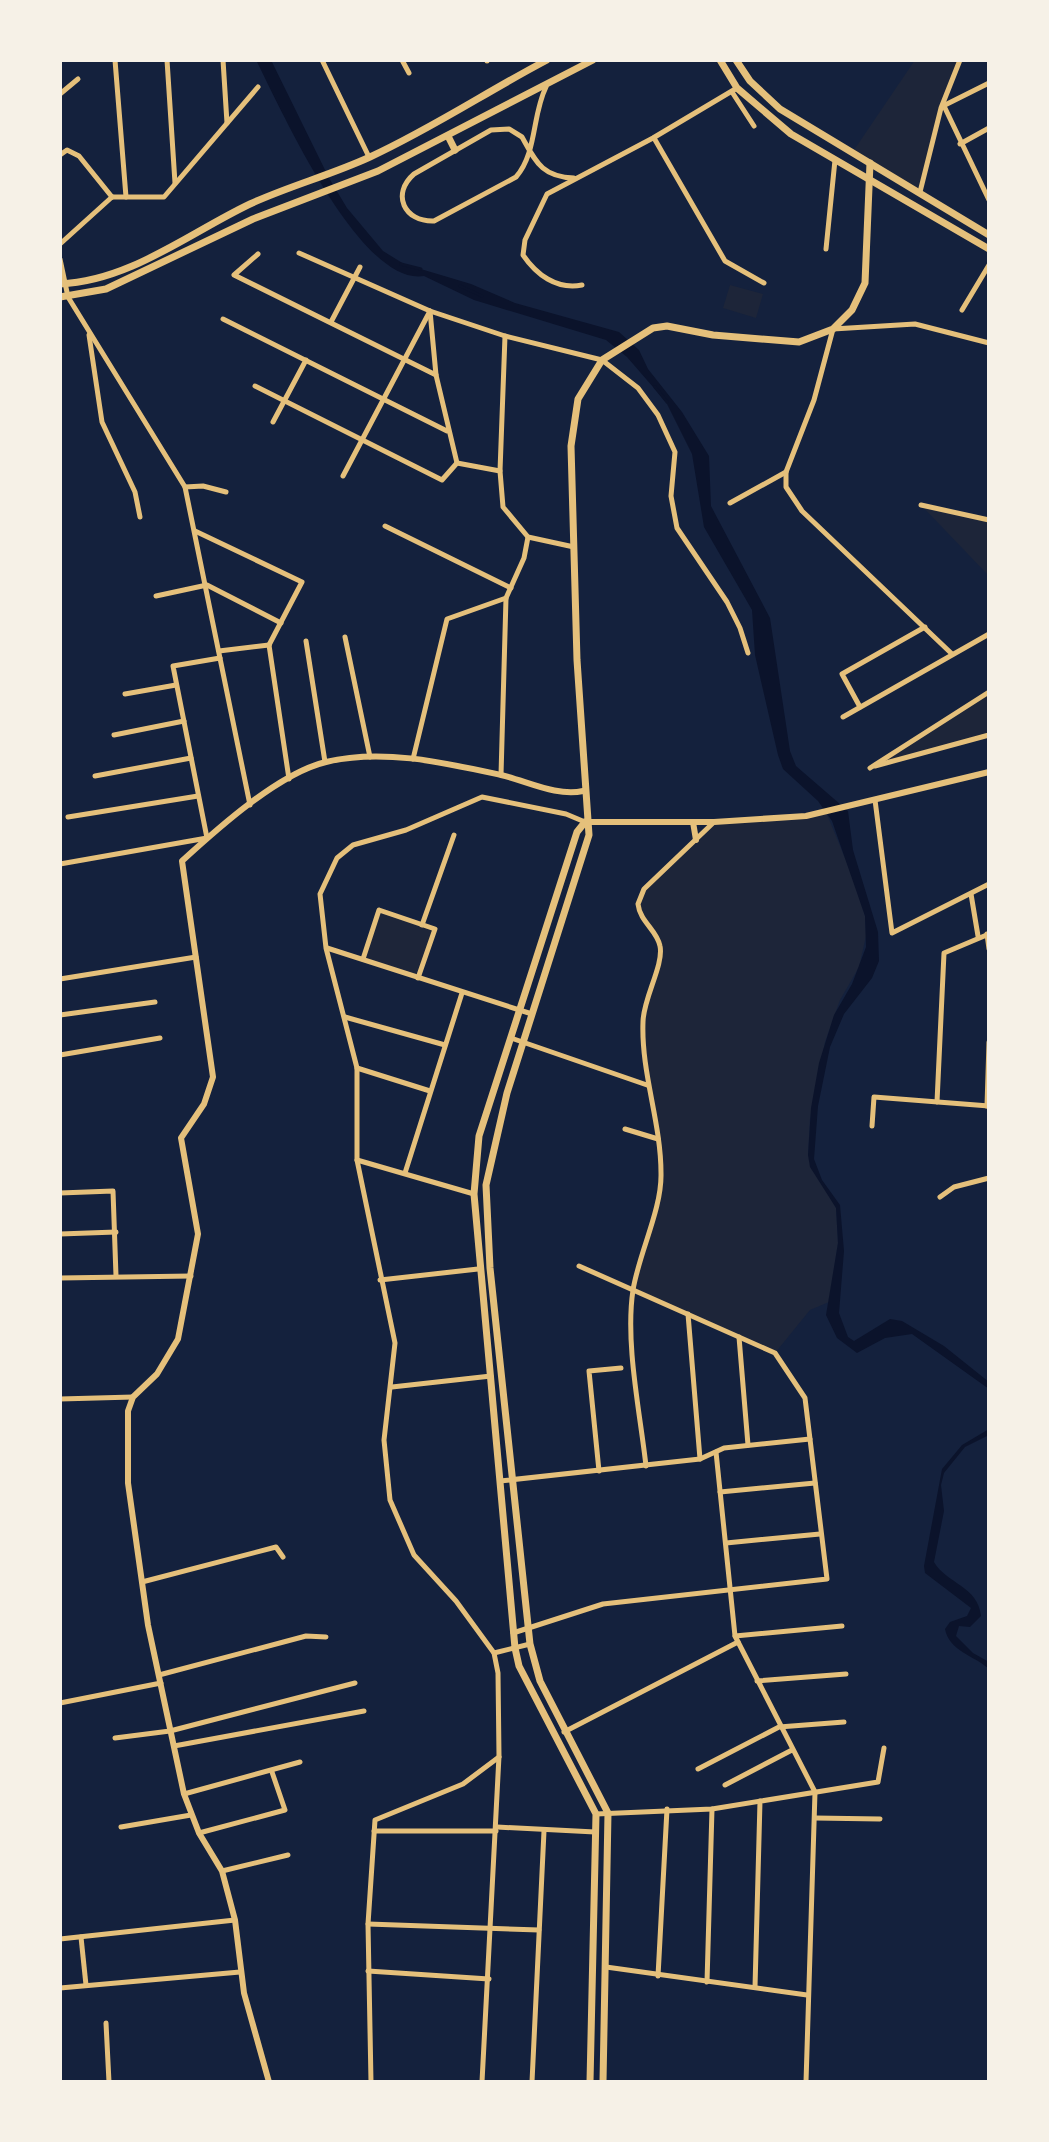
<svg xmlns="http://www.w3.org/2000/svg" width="1049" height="2142" viewBox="0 0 1049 2142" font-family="'Space Grotesk',sans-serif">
	<rect width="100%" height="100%" fill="#14213d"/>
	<!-- green -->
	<g fill="#1d2539">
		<polygon points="915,60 960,60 941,108 920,192 852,153"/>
		<polygon points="730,285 763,294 756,318 723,308"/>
		<polygon points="921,505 989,520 989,576"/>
		<polygon points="989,692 989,735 870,768"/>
		<polygon points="826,812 852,875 865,916 866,936 859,967 840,1000 825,1042 810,1119 808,1155 836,1208 838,1243 829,1302 810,1310 775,1353 633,1289 662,1175 647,1085 643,1021 659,962 660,944 640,916 640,896 714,822"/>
		<polygon points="379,910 435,929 418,978 363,959"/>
	</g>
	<!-- water -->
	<g fill="#0b132b">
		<path d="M256 60H271L329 178 347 208 383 251 404 264 471 284 515 303 619 332 639 350 648 369 682 412 709 456 711 506 770 618 790 751 796 766 848 811 853 850 878 932 879 961 872 978 844 1014 830 1047 818 1106 814 1159 822 1180 840 1205 844 1251 839 1313 848 1337 854 1341 890 1319 902 1321 944 1346 989 1382V1389L912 1334 885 1338 857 1353 837 1338 826 1315 838 1243 836 1208 810 1167 808 1155 811 1108 819 1063 834 1015 852 984 866 947 865 916 832 821 818 801 783 769 778 755 755 655 752 610 704 527 692 454 666 402 627 357 606 340 474 300 424 276C360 287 280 107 256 60Z"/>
		<path d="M989 1429V1435L965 1447 944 1473 941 1485 944 1511 934 1562C947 1584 978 1586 981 1616L970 1627 959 1626 956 1636 973 1653 989 1662V1669C975 1656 949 1651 945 1629L950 1622 967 1616 971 1608 925 1573 924 1566 942 1469 962 1445Z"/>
	</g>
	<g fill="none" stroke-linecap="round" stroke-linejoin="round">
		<!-- stream -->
		<g stroke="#0b132b" stroke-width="3">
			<polyline points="401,264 421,269"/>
			<polyline points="460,286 482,296"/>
			<polyline points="655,387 667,402"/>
		</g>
		<!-- minor -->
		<g stroke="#e5c07b" stroke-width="5">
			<polyline points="115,60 126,197"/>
			<polyline points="167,60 175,183"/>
			<polyline points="223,60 227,123"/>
			<polyline points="322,60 369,157"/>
			<polyline points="402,60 409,73"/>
			<polyline points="487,60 487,61"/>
			<path d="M546 87C532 115 537 153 516 177L434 221C404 222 391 194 414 174L491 130 509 129 522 137C536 162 542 177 574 178"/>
			<polyline points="732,92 754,126"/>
			<polyline points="60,94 78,79"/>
			<polyline points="943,106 989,83"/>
			<polyline points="944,106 989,200"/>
			<polyline points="654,138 725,261 764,283"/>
			<polyline points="960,144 989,128"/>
			<polyline points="60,155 67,150 79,156 112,197"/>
			<polyline points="920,192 941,108 960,60"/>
			<polyline points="112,197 164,197 258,87"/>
			<polyline points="60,244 112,197"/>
			<polyline points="826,249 835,160"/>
			<polyline points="299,253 430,311 505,336 602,360 638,388 658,415 675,452 671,496 677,528 727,602 740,628 748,653"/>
			<polyline points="258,254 234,275 436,375"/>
			<polyline points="60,259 68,297 185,487 250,805"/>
			<path d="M582 285C556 290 536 274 523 255L525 240 547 194 653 138 737 88"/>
			<polyline points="962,310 989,265"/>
			<polyline points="430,311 436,375 457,463"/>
			<polyline points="223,319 447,431"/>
			<polyline points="331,322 360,267"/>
			<polyline points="89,335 102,422 135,492 140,517"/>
			<polyline points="505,336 500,471 503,507 528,537 574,547"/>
			<polyline points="255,386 442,480 457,463"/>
			<polyline points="273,422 306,360"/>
			<polyline points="457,463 500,471"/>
			<polyline points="343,476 430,311"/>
			<polyline points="185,487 203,486 226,492"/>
			<polyline points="730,503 786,472"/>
			<polyline points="921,505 989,520"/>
			<polyline points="385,526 511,588"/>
			<polyline points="195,531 302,582 269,645"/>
			<polyline points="156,596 207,585 281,623"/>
			<polyline points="345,637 370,757"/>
			<polyline points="306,641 325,762"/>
			<polyline points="269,645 289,779"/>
			<polyline points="219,651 269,645"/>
			<polyline points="952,654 802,511 786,487 786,472 814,400 833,329 915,324 989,343"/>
			<polyline points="125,694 176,685"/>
			<polyline points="860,707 842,674 925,627"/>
			<polyline points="843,717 989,634"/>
			<polyline points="114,735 184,721"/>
			<polyline points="413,759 447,619 506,598"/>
			<polyline points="875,766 989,735"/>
			<polyline points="870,768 989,692"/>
			<polyline points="501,775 506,598 524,558 528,537"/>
			<polyline points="95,776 191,758"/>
			<polyline points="875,800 892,933 989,884"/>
			<polyline points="68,817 198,796"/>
			<polyline points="60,864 207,838 173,666 220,658"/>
			<polyline points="971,894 978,936"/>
			<polyline points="422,925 454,835"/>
			<polyline points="987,934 989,949"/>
			<polyline points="327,948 532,1014"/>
			<polyline points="363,959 379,910 435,929 418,978"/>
			<polyline points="60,979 196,957"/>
			<polyline points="60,1015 155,1002"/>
			<polyline points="345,1017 445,1045"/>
			<polyline points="511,1038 647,1085"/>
			<polyline points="60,1055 160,1038"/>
			<polyline points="357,1068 430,1091"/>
			<polyline points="937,1102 944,953 989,934"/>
			<polyline points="987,1106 989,1042"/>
			<polyline points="872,1126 874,1097 989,1106"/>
			<polyline points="625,1129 658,1139"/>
			<polyline points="357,1160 474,1194"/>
			<polyline points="405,1173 462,993"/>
			<polyline points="60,1193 113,1191 116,1276"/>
			<polyline points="940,1197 954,1187 989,1178"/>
			<polyline points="60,1234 116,1232"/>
			<polyline points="60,1278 191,1276"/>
			<polyline points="380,1280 478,1269"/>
			<polyline points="688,1314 700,1459"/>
			<polyline points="739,1337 748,1445"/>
			<polyline points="392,1387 491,1376"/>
			<polyline points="60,1399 133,1397"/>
			<polyline points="716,1452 735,1636 815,1792 806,2082"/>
			<path d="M646 1466C640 1412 625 1343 633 1290 639 1253 662 1209 661 1173 661 1122 641 1073 643 1022 643 999 664 965 660 946 657 930 640 922 638 904L644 889 713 823"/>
			<polyline points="599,1471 589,1371 621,1368"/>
			<polyline points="500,1481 700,1459 724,1448 810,1439"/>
			<polyline points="720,1492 815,1483"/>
			<polyline points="726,1543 820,1534"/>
			<polyline points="142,1582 276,1547 283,1557"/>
			<polyline points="513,1633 603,1604 827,1579 805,1398 775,1353 579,1266"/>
			<polyline points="735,1636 842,1626"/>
			<polyline points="494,1653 530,1644"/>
			<polyline points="159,1675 306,1636 326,1637"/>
			<polyline points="757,1681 846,1674"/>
			<polyline points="60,1703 161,1683"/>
			<polyline points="564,1732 738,1642"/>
			<polyline points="115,1738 170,1731 355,1683"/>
			<polyline points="174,1746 364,1711"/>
			<polyline points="698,1769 779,1727 844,1722"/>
			<polyline points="725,1785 792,1750"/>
			<polyline points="184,1794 300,1762"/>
			<polyline points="596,1814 712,1809 878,1782 884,1748"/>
			<polyline points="815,1818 880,1819"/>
			<polyline points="121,1827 191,1815"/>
			<polyline points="497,1827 595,1832"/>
			<polyline points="374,1831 496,1831"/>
			<polyline points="199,1833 285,1810 272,1772"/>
			<polyline points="222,1871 288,1855"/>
			<polyline points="368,1924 539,1930"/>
			<polyline points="81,1937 86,1985"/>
			<polyline points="60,1939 235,1920"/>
			<polyline points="606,1967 807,1995"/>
			<polyline points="368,1971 489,1979"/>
			<polyline points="658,1976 667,1809"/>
			<polyline points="707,1982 712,1809"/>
			<polyline points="755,1987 760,1801"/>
			<polyline points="60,1988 240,1972"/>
			<polyline points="106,2023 109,2082"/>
			<polyline points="371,2082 368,1924 375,1820 463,1784 499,1757"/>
			<polyline points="482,2082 499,1756 498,1673 494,1653 456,1601 414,1555 390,1500 384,1440 395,1343 357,1160 357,1068 326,948 320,894 337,858 353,845 406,830 482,797 566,814 585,822"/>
			<polyline points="532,2082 544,1831"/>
		</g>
		<!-- tertiary -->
		<g stroke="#e5c07b" stroke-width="6">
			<polyline points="586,822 714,822 806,816 989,772"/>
			<polyline points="693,822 696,840"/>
			<path d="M269 2082 244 1993 235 1920 222 1871 199 1833 184 1794 148 1625 128 1483V1411L133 1397 157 1374 178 1339 198 1234 181 1138 204 1104 213 1077 182 861C217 829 279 773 326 762 382 748 446 763 501 775 527 781 557 797 583 791"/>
		</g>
		<!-- secondary -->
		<g stroke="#e5c07b" stroke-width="7">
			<polyline points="720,60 737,88 791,134 989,249"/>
			<polyline points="736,60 750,81 780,109 989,235"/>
			<polyline points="448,136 455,150"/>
			<path d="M60 284C130 281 189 233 250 204 289 186 331 175 370 157 431 129 488 91 547 60"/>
			<polyline points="60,297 106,289 253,219 378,171 593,60"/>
			<polyline points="585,822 577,832 479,1136 474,1194 515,1648 519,1666 596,1814 590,2082"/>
			<polyline points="603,2082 608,1813 540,1681 530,1644 490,1268 486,1185 507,1093 589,835 577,660 571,446 578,399 602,360 653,328 667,326 713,335 799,342 833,329 852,310 865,283 870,163"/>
		</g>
	</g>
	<!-- border -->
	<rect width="1049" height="2142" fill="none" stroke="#f6f1e7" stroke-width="124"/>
</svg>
